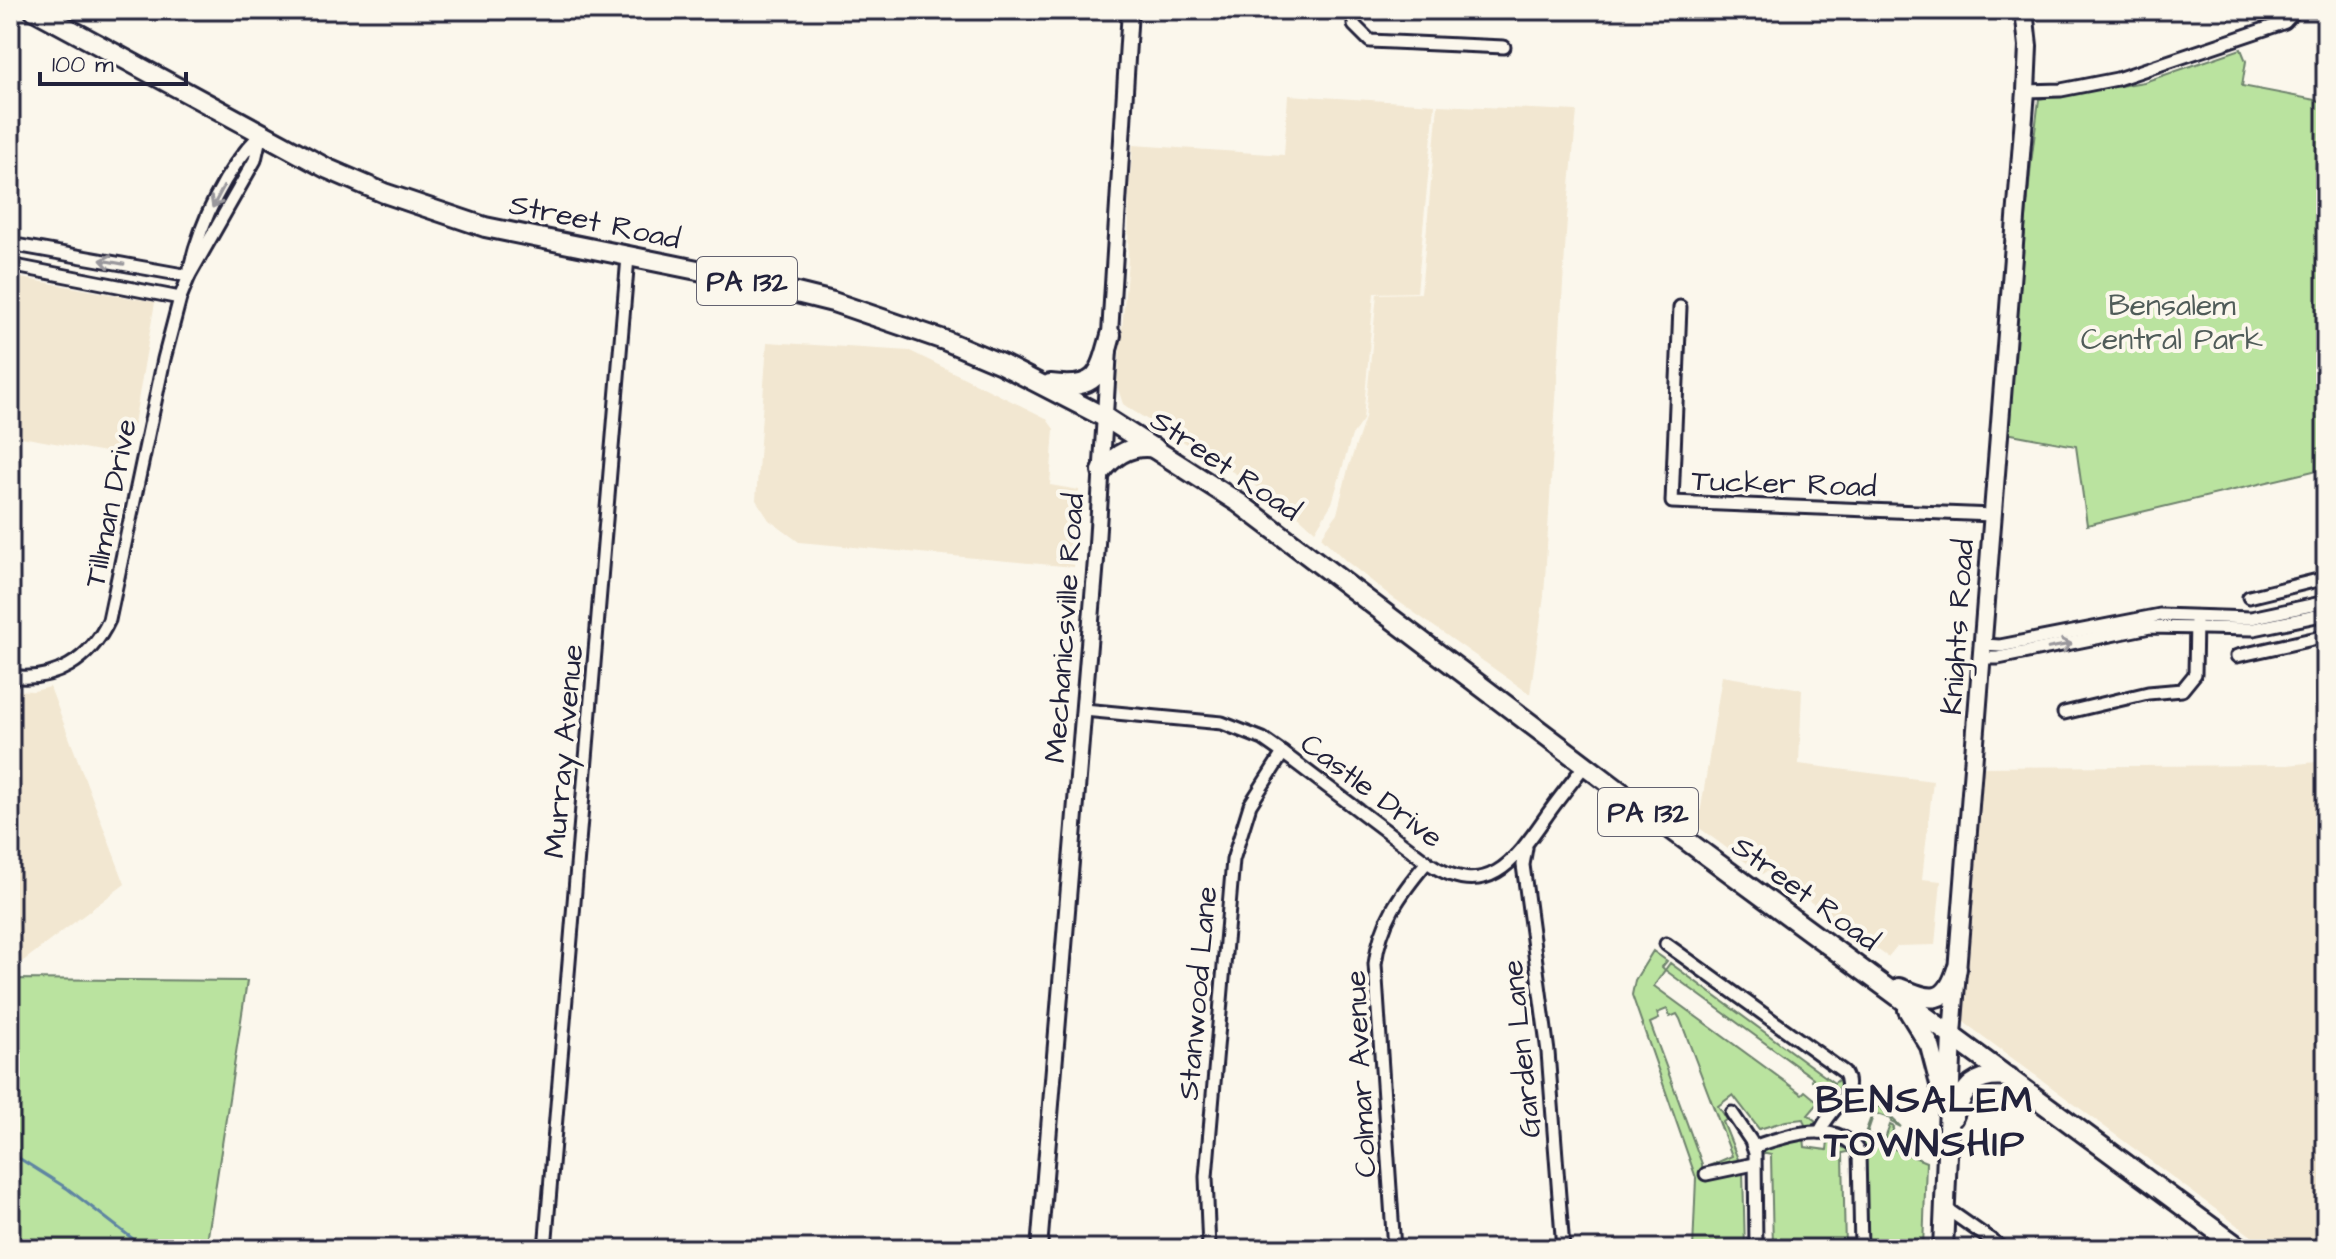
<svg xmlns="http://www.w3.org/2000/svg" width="2336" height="1259" viewBox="0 0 2336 1259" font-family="'Architects Daughter',sans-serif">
	<rect width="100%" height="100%" fill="#fbf7ec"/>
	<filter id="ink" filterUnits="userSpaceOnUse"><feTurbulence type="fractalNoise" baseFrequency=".0125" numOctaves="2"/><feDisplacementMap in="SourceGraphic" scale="16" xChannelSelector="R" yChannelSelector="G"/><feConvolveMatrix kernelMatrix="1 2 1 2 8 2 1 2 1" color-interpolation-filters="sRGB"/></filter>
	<g filter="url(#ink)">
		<!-- built -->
		<g fill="#f2e7d1">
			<polygon points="1288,95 1435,104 1417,292 1374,293 1363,420 1352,435 1332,503 1315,531 1285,504 1130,409 1123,404 1117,386 1128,260 1129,188 1133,145 1284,155"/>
			<polygon points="1438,105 1577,111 1567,218 1544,596 1530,694 1392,597 1346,561 1321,537 1337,514 1348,469 1365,418 1377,294 1421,293"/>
			<polygon points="10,276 155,302 134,424 116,454 10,435"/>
			<polygon points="767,342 910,351 1046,418 1054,429 1050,485 1079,490 1074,567 799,542 769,520 756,500"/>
			<polygon points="1722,676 1802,689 1799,764 1933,781 1922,879 1941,881 1935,945 1897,946 1888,957 1767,871 1762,874 1698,827"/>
			<polygon points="50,687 125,884 10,971 10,690 34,691"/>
			<polygon points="2326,761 2326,1249 2269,1249 1961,1020 1981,767 2287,765"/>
		</g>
		<!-- green -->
		<g fill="#bae39f" stroke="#6e826d" stroke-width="2" fill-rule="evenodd">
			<polygon points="2241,49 2246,61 2242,86 2326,102 2326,468 2087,525 2076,446 2006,433 2031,164 2039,99 2144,82"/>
			<path d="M1653 951 1667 961 1662 967 1665 970 1670 963 1834 1083 1841 1078 1842 1089 1839 1093 1831 1088 1808 1115 1816 1121 1812 1126 1806 1128 1803 1119 1786 1121 1759 1129 1733 1095 1718 1106 1727 1119 1723 1122 1740 1164 1709 1171V1166L1732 1156 1680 1019 1677 1014 1670 1017 1667 1009 1657 1013 1659 1019 1650 1023 1702 1164 1703 1176 1743 1171 1745 1249H1693L1696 1178 1632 995 1635 980ZM1665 970 1813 1078 1812 1081 1826 1092 1817 1101 1805 1091 1802 1094 1654 986Z"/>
			<polygon points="10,979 247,981 206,1249 10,1249"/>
			<polygon points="1877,1107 1880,1107 1901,1127 1891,1122 1892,1119 1874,1113 1867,1134 1885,1139 1890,1125 1894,1127 1887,1146 1926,1162 1923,1249 1865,1249 1863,1139 1874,1109"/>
			<polygon points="1804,1137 1805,1147 1827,1150 1828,1141 1852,1151 1843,1153 1845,1249 1773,1249 1771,1155 1762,1153 1780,1143"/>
		</g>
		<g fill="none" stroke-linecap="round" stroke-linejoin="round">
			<!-- stream -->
			<polyline stroke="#5e85a2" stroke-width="3" points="10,1138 14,1155 68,1189 146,1249"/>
			<!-- minor casing -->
			<g stroke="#22223b" stroke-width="17">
				<g id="minor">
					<polyline points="1354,10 1354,25 1370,41 1504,47"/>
					<polyline points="2026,91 2061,90 2117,79 2277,25 2285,22 2296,10"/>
					<polyline points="10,244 189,276"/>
					<polyline points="10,265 180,298"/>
					<path d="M190 268C201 221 225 170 259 136"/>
					<polyline points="1680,307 1672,502 1993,515"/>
					<polyline points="2249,597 2326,578"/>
					<polyline points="1984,645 2000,646 2160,615 2251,618 2326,602"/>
					<polyline points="2237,656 2326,636"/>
					<polyline points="1983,658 1998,658 2150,627 2254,629 2326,614"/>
					<path d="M10 676C54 683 91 659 109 620L164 359 180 298 189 276 255 160 261 133"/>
					<path d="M1084 710 1222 723 1263 739 1283 753 1427 862C1487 903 1515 861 1547 815 1559 798 1572 782 1585 765"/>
					<polyline points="2064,713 2148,693 2182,690 2195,674 2196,621"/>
					<polyline points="1526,848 1523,865 1548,1052 1563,1249"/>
					<path d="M1666 944 1844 1072C1858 1095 1827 1111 1820 1132"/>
					<polyline points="1732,1113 1751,1141 1755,1153 1756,1249"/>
					<path d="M1753 1147C1784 1136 1835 1117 1859 1152L1861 1249"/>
					<polyline points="1706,1174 1754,1164"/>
					<polyline points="1944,1207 2004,1249"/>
					<polyline points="545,1249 628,257"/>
					<polyline points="1209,1249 1206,1177 1233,860 1250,805 1283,753"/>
					<path d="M1394 1249 1375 964C1380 922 1400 894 1427 862"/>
					<polyline points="2210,1249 2221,1234"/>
				</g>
			</g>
			<!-- tertiary casing -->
			<g stroke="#22223b" stroke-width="20">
				<polyline id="tertiary" points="1039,1249 1096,560 1130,10"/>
			</g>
			<!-- secondary casing -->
			<g stroke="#22223b" stroke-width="22">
				<polyline id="secondary" points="1952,1035 2026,91 2028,46 2024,10"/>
			</g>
			<!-- primary casing -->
			<g stroke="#22223b" stroke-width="24">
				<g id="primary">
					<polyline points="34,10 328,169 384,193 485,227 732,277 833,302 944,340 1001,364 1106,418 1239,503 1618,790 2241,1249"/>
					<path d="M1050 384C1097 390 1100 376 1111 335"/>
					<path d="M1102 471C1115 454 1133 444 1155 448"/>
					<path d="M1899 988C1930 1000 1945 1007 1957 969"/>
					<polyline points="1908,1010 1930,1046 1942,1092"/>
					<path d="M1953 1117C1965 1087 1974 1073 2009 1077"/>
					<polyline points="1943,1249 1952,1035"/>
				</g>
			</g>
			<!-- minor -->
			<use href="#minor" stroke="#fbf7ec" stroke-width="11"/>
			<!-- tertiary -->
			<use href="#tertiary" stroke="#fbf7ec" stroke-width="14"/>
			<!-- secondary -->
			<use href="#secondary" stroke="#fbf7ec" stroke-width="16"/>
			<!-- primary -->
			<use href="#primary" stroke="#fbf7ec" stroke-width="18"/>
		</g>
		<!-- one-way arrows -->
		<defs><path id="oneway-shaft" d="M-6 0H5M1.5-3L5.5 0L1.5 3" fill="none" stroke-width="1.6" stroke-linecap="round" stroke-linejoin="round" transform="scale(2)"/></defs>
		<g stroke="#99979c">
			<use href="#oneway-shaft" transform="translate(218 197) rotate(118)"/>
			<use href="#oneway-shaft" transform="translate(112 262) rotate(-170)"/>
			<use href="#oneway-shaft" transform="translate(2060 646) rotate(-11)"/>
		</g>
	</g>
	<g text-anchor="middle" stroke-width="8" stroke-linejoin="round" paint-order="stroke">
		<!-- shield labels -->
		<g fill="#fbf7ec" stroke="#636270" stroke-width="2">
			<rect x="697" y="257" width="100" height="48" rx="6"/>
			<rect x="1598" y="788" width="100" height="48" rx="6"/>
		</g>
		<g font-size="28" font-weight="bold" fill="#22223b">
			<text x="747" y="291">PA 132</text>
			<text x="1648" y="822">PA 132</text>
		</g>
		<!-- street labels -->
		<g font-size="30" fill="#22223b" stroke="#fbf7ec">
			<text transform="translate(595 221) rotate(12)" y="10">Street Road</text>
			<text transform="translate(1226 465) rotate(34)" y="10">Street Road</text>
			<text transform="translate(1784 483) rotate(2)" y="10">Tucker Road</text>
			<text transform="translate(110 503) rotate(-79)" y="10">Tillman Drive</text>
			<text transform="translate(1957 627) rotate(-86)" y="10">Knights Road</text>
			<text transform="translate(1064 628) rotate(-86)" y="10">Mechanicsville Road</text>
			<text transform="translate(563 751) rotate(-85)" y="10">Murray Avenue</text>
			<text transform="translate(1372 790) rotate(37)" y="10">Castle Drive</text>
			<text transform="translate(1806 893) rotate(36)" y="10">Street Road</text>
			<text transform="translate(1197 993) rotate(-85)" y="10">Stanwood Lane</text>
			<text transform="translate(1521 1049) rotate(-96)" y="10">Garden Lane</text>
			<text transform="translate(1360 1074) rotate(-93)" y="10">Colmar Avenue</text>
		</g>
		<!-- park labels -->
		<g font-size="30" fill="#505c59" stroke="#fbf7ec">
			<text x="2172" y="315">Bensalem<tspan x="2172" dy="34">Central Park</tspan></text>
		</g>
		<!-- district labels -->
		<g font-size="38" font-weight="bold" letter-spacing="2" fill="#22223b" stroke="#fbf7ec">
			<text x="1925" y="1112">BENSALEM<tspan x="1925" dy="44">TOWNSHIP</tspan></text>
		</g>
	</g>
	<!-- margin -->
	<rect width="2336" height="1259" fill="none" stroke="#fbf7ec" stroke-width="40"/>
	<rect x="20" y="20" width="2296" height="1219" fill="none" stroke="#22223b" stroke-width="3" filter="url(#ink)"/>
	<!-- scale -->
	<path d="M40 72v12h146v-12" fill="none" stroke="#22223b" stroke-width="4"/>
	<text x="52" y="72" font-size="24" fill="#22223b" stroke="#fbf7ec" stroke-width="6" paint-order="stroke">100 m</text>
</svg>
